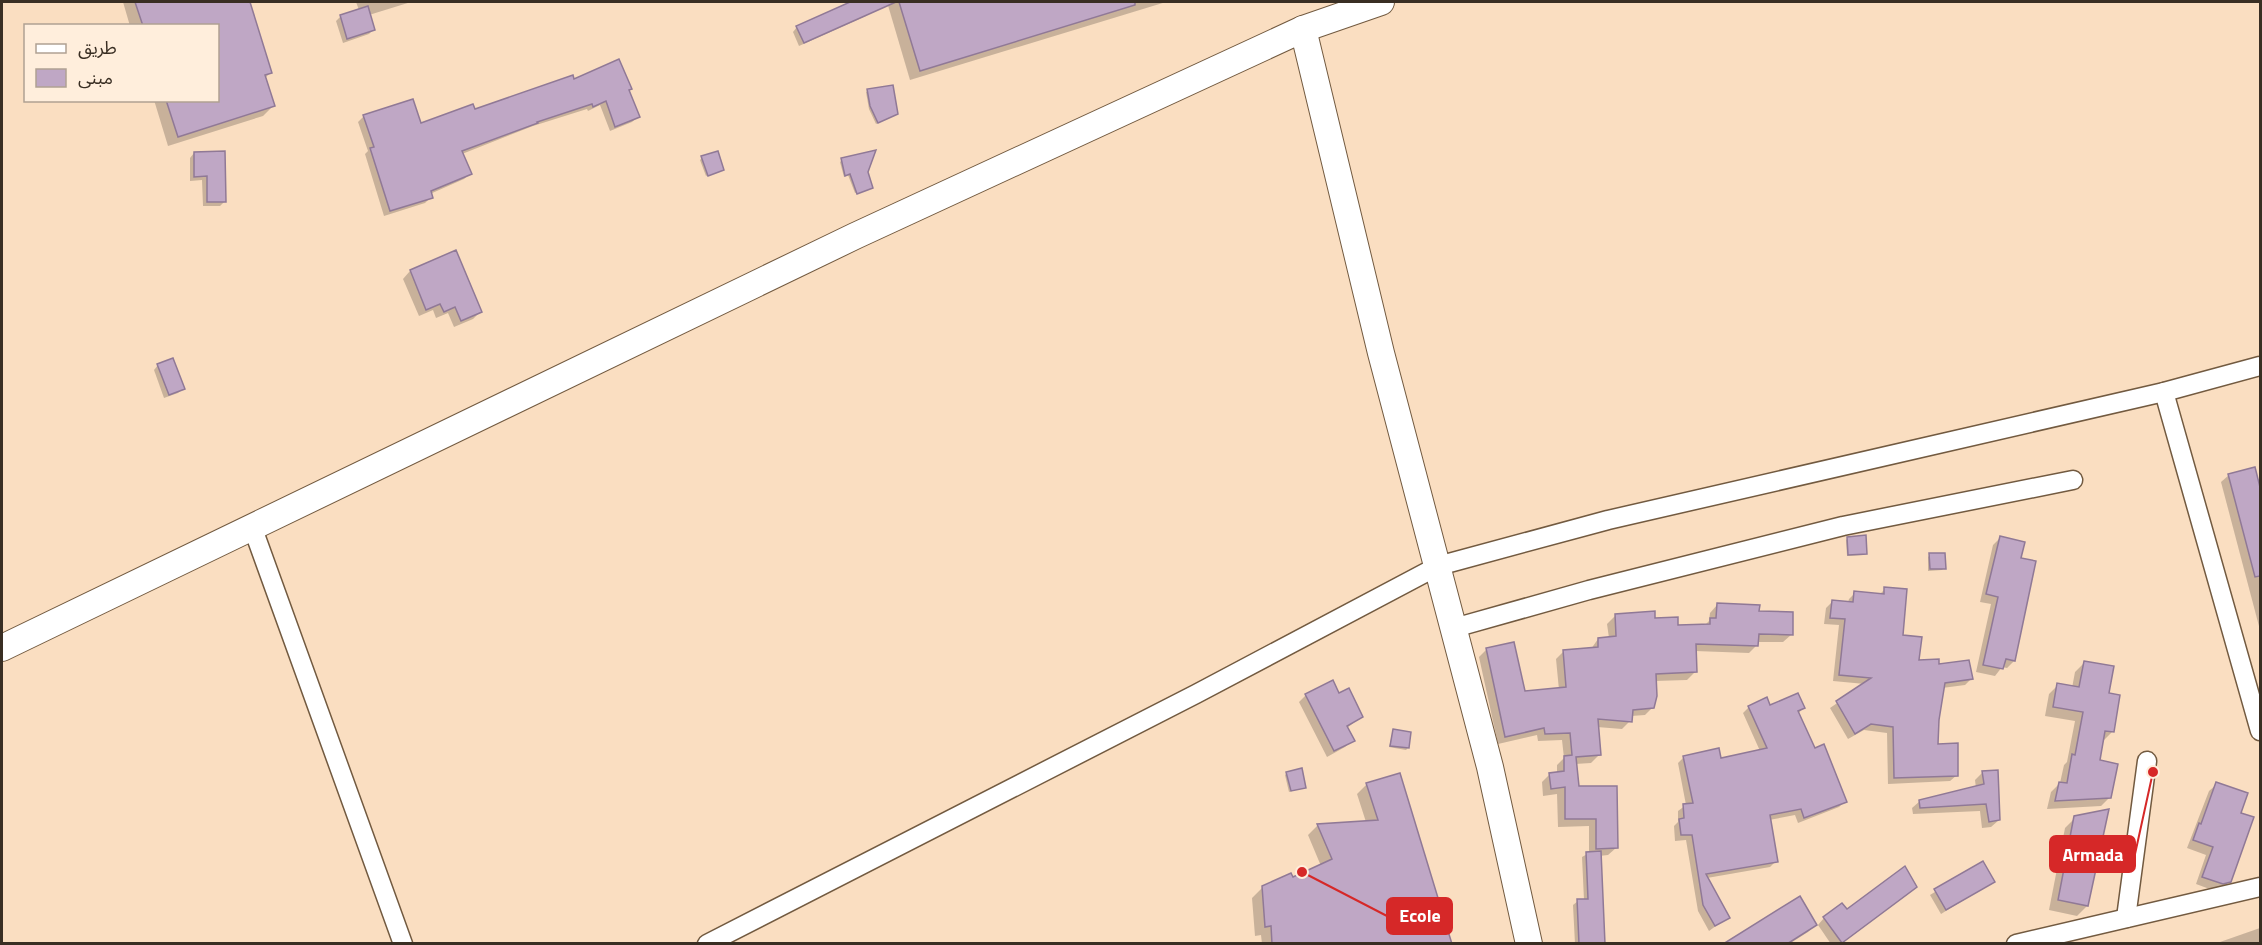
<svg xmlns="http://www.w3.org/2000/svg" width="2262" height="945" viewBox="0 0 2262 945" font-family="'Titillium Web','Noto Sans Arabic',sans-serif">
	<rect width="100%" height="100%" fill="#fadec1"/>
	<!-- shadow -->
	<g fill="#0003">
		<polygon points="123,2 249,2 271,72 264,79 273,106 263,116 168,146 154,100 218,100 218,26 130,26"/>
		<polygon points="356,2 411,2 369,15 373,30 369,34 343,43 336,21 341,16 359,10"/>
		<polygon points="854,2 866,2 871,12 866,16 799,46 793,32 797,27"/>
		<polygon points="887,2 1166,2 910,80"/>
		<polygon points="573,81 628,91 638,117 632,122 610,131 600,105 588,111 587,109 533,126 462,154 470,174 464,179 430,194 431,197 425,203 384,216 365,154 368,151 358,122 364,116 420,125"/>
		<polygon points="868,91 894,115 876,124 869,109 866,92"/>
		<polygon points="194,153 225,201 220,206 203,206 202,180 190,181 190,158"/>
		<polygon points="702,158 722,169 706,176 700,160"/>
		<polygon points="842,160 866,172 871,187 855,193 848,175 844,177 840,162"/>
		<polygon points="455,252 480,312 473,319 454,327 448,313 436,318 433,310 419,316 403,279 410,271"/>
		<polygon points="158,365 183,388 178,393 164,398 154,370"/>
		<polygon points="2254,468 2260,493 2260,630 2221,482 2229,475"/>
		<polygon points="1848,538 1866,553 1864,555 1847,556 1846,540"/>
		<polygon points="2000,538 2019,559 2014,661 2007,668 2002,667 1995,676 1976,672 1991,604 1980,602 1993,545"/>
		<polygon points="1930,555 1944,568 1942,570 1928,571 1928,557"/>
		<polygon points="1885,589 1901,636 1918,662 1937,666 1971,679 1965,685 1942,688 1937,745 1957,775 1950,781 1888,784 1887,733 1864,730 1848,739 1830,708 1865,684 1833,681 1839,625 1824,624 1826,608 1832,602 1848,603 1849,599 1855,593 1879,595"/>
		<polygon points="1717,605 1757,612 1791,635 1783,642 1757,642 1757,645 1749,653 1695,651 1695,672 1687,680 1655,681 1653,707 1645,715 1631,716 1630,721 1622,729 1597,727 1599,755 1591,763 1575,764 1578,788 1616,848 1608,855 1599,856 1604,944 1575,944 1573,905 1578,901 1584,900 1582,857 1589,853 1589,826 1558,827 1557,794 1543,796 1542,782 1550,774 1557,773 1557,765 1564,758 1562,740 1538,741 1537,735 1498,744 1479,657 1487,649 1524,693 1559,690 1556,659 1564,651 1591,649 1598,639 1609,638 1607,624 1615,616 1654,619 1677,627 1704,626 1709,621 1710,613"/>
		<polygon points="2084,663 2107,694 2112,732 2103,741 2099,761 2110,797 2101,806 2047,809 2051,792 2060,783 2064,765 2067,762 2075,721 2045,716 2049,694 2058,685 2072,688 2075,672"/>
		<polygon points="1306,695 1361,717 1347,728 1353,740 1345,747 1327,757 1299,702"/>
		<polygon points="1749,707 1803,708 1798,714 1814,750 1845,801 1839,807 1798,823 1795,815 1769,820 1776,861 1770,867 1707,878 1728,917 1709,931 1698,911 1686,840 1675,841 1674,826 1678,822 1678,811 1686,805 1678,763 1684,757 1720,760 1760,751 1743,713"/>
		<polygon points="1393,731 1408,748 1406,750 1389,747"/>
		<polygon points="1983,772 1999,820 1991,827 1982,828 1980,811 1913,814 1912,808 1920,801 1976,788 1975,780"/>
		<polygon points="1287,773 1305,787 1289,792 1285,775"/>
		<polygon points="1367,784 1451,944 1262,944 1261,935 1255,936 1252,898 1262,888 1292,879 1321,866 1308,835 1317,826 1366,822 1357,794"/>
		<polygon points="2217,784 2239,814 2229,881 2222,889 2215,891 2196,884 2206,855 2187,848 2209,791"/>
		<polygon points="2075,818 2087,906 2077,916 2049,910 2065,828"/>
		<polygon points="1982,863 1993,882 1941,914 1930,895"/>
		<polygon points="1915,887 1841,944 1831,944 1818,925 1824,918"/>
		<polygon points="1815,925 1808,932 1789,944 1729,944"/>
		<polygon points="2260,928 2260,944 2219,944 2220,942"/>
	</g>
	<!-- building -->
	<g fill="#bfa7c5" stroke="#907996" stroke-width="1.5">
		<polygon points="135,2 250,2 272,73 265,75 275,106 178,137 166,100 218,100 218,26 143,26"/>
		<polygon points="850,2 896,2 804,43 796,26"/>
		<polygon points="899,2 1135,2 1135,5 920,71"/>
		<polygon points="368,6 375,30 347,39 340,15"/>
		<polygon points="619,59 632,89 629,90 640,117 615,127 606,101 593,107 592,104 537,122 538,123 462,151 472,174 431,191 433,198 390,211 370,148 374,147 363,115 413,99 421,123 473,104 475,109 573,75 574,79"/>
		<polygon points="893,85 898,114 878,123 870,106 867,89"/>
		<polygon points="876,150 868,172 873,188 857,194 850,174 845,176 841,158"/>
		<polygon points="225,151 226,202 207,202 207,176 194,177 194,152"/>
		<polygon points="718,151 724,170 708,176 701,156"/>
		<polygon points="456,250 482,312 461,321 455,307 444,312 440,304 426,310 410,270"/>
		<polygon points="173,358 185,389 169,395 157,364"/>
		<polygon points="2255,467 2260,487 2260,576 2255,577 2228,474"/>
		<polygon points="1866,535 1867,554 1848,555 1847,537"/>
		<polygon points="2000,536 2025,542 2021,558 2036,561 2015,661 2006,659 2003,669 1983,665 1998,597 1986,594"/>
		<polygon points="1929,553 1945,553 1946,569 1930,569"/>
		<polygon points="1884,587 1907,589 1903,635 1922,637 1919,660 1939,659 1939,664 1969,660 1973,679 1945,683 1939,720 1938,744 1958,743 1958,776 1894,778 1893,727 1871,724 1855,734 1836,701 1871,678 1839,675 1845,619 1830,618 1832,600 1853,602 1854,591 1884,594"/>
		<polygon points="1717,603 1760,605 1759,611 1793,612 1793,635 1759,634 1758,646 1696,644 1697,672 1656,674 1657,696 1654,708 1633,710 1632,722 1598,719 1601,755 1576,757 1579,786 1617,786 1618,848 1596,849 1596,819 1565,819 1565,787 1551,789 1549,773 1564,771 1564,756 1572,755 1570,733 1545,734 1544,728 1505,737 1486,648 1514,642 1525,691 1566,687 1563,650 1598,647 1598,638 1616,636 1615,614 1655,611 1655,618 1678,617 1678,625 1710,624 1710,618 1716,618"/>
		<polygon points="2084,661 2114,666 2109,693 2120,695 2114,732 2105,731 2100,760 2118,764 2111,798 2055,801 2059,782 2067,783 2072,754 2075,755 2083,712 2053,707 2057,683 2079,687"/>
		<polygon points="1333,680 1339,693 1349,688 1363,717 1347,726 1355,741 1334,751 1305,694"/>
		<polygon points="1798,693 1805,708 1798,711 1815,748 1824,744 1847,802 1804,818 1801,809 1770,815 1778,862 1706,874 1730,918 1715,926 1703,905 1692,835 1681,835 1679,819 1684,818 1683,804 1693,803 1683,756 1719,748 1721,758 1767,748 1748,706 1767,697 1770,705"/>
		<polygon points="1393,729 1411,732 1409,748 1390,746"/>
		<polygon points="1302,768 1306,788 1291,791 1286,772"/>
		<polygon points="1998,770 2000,820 1989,822 1986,804 1920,808 1919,800 1984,784 1982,771"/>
		<polygon points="1400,773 1452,944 1272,944 1271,926 1265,927 1262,886 1291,873 1293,877 1332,859 1317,824 1378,820 1366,783"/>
		<polygon points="2216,782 2248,793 2241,813 2254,817 2231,882 2223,884 2202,877 2213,847 2193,840 2199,823 2201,824"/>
		<polygon points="2109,809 2088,906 2058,900 2074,816"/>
		<polygon points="1601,851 1605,944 1579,944 1577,899 1588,899 1586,852"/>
		<polygon points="1983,861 1995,882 1946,910 1934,889"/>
		<polygon points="1905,866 1917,887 1842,943 1823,917 1842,903 1847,909"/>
		<polygon points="1800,896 1817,925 1787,944 1723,944"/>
	</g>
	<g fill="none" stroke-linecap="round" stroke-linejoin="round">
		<!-- street casing -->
		<g stroke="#725a40" stroke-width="21">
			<g id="street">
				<polyline points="2164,392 2260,731"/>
				<polyline points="252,526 403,944"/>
				<polyline points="1454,628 1589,590 1843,526 2073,480"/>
				<polyline points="2126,918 2147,761"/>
				<polyline points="707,944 1196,694 1438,566 1608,520 2164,392 2260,366"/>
				<polyline points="2016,944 2260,887"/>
			</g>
		</g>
		<!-- secondary casing -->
		<g stroke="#725a40" stroke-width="28">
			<g id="secondary">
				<polyline points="1303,29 1381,353 1490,767 1529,944"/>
				<polyline points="2,648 855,236 1303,29 1381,2"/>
			</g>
		</g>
		<!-- street -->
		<use href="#street" stroke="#fff" stroke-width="18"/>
		<!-- secondary -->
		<use href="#secondary" stroke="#fff" stroke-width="26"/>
	</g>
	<!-- callouts -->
	<path fill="none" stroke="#d62828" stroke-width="2" d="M2153 772L2135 854M1302 872L1387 916"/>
	<g fill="#d62828" stroke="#ffeedc" stroke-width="2">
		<circle cx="2153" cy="772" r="6"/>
		<circle cx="1302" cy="872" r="6"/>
	</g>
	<g fill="#d62828" stroke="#d62828" stroke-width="2">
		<rect x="2050" y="836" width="85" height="36" rx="6"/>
		<rect x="1387" y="898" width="65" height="36" rx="6"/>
	</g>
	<g font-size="18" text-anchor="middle" font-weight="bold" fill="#fff">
		<text x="2093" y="861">Armada</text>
		<text x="1420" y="922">Ecole</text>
	</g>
	<!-- border -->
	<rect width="2262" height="945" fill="none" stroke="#392e23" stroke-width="6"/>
	<!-- legend -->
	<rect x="24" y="24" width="195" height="78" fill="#ffeedc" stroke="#b0a192" stroke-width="1.5"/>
	<rect x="36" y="44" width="30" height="9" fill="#ffffff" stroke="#b0a192" stroke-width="1.5"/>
	<text x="78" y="54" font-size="18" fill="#392e23">طريق</text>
	<rect x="36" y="69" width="30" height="18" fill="#bfa7c5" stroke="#b0a192" stroke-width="1.5"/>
	<text x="78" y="84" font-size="18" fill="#392e23">مبنى</text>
</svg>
